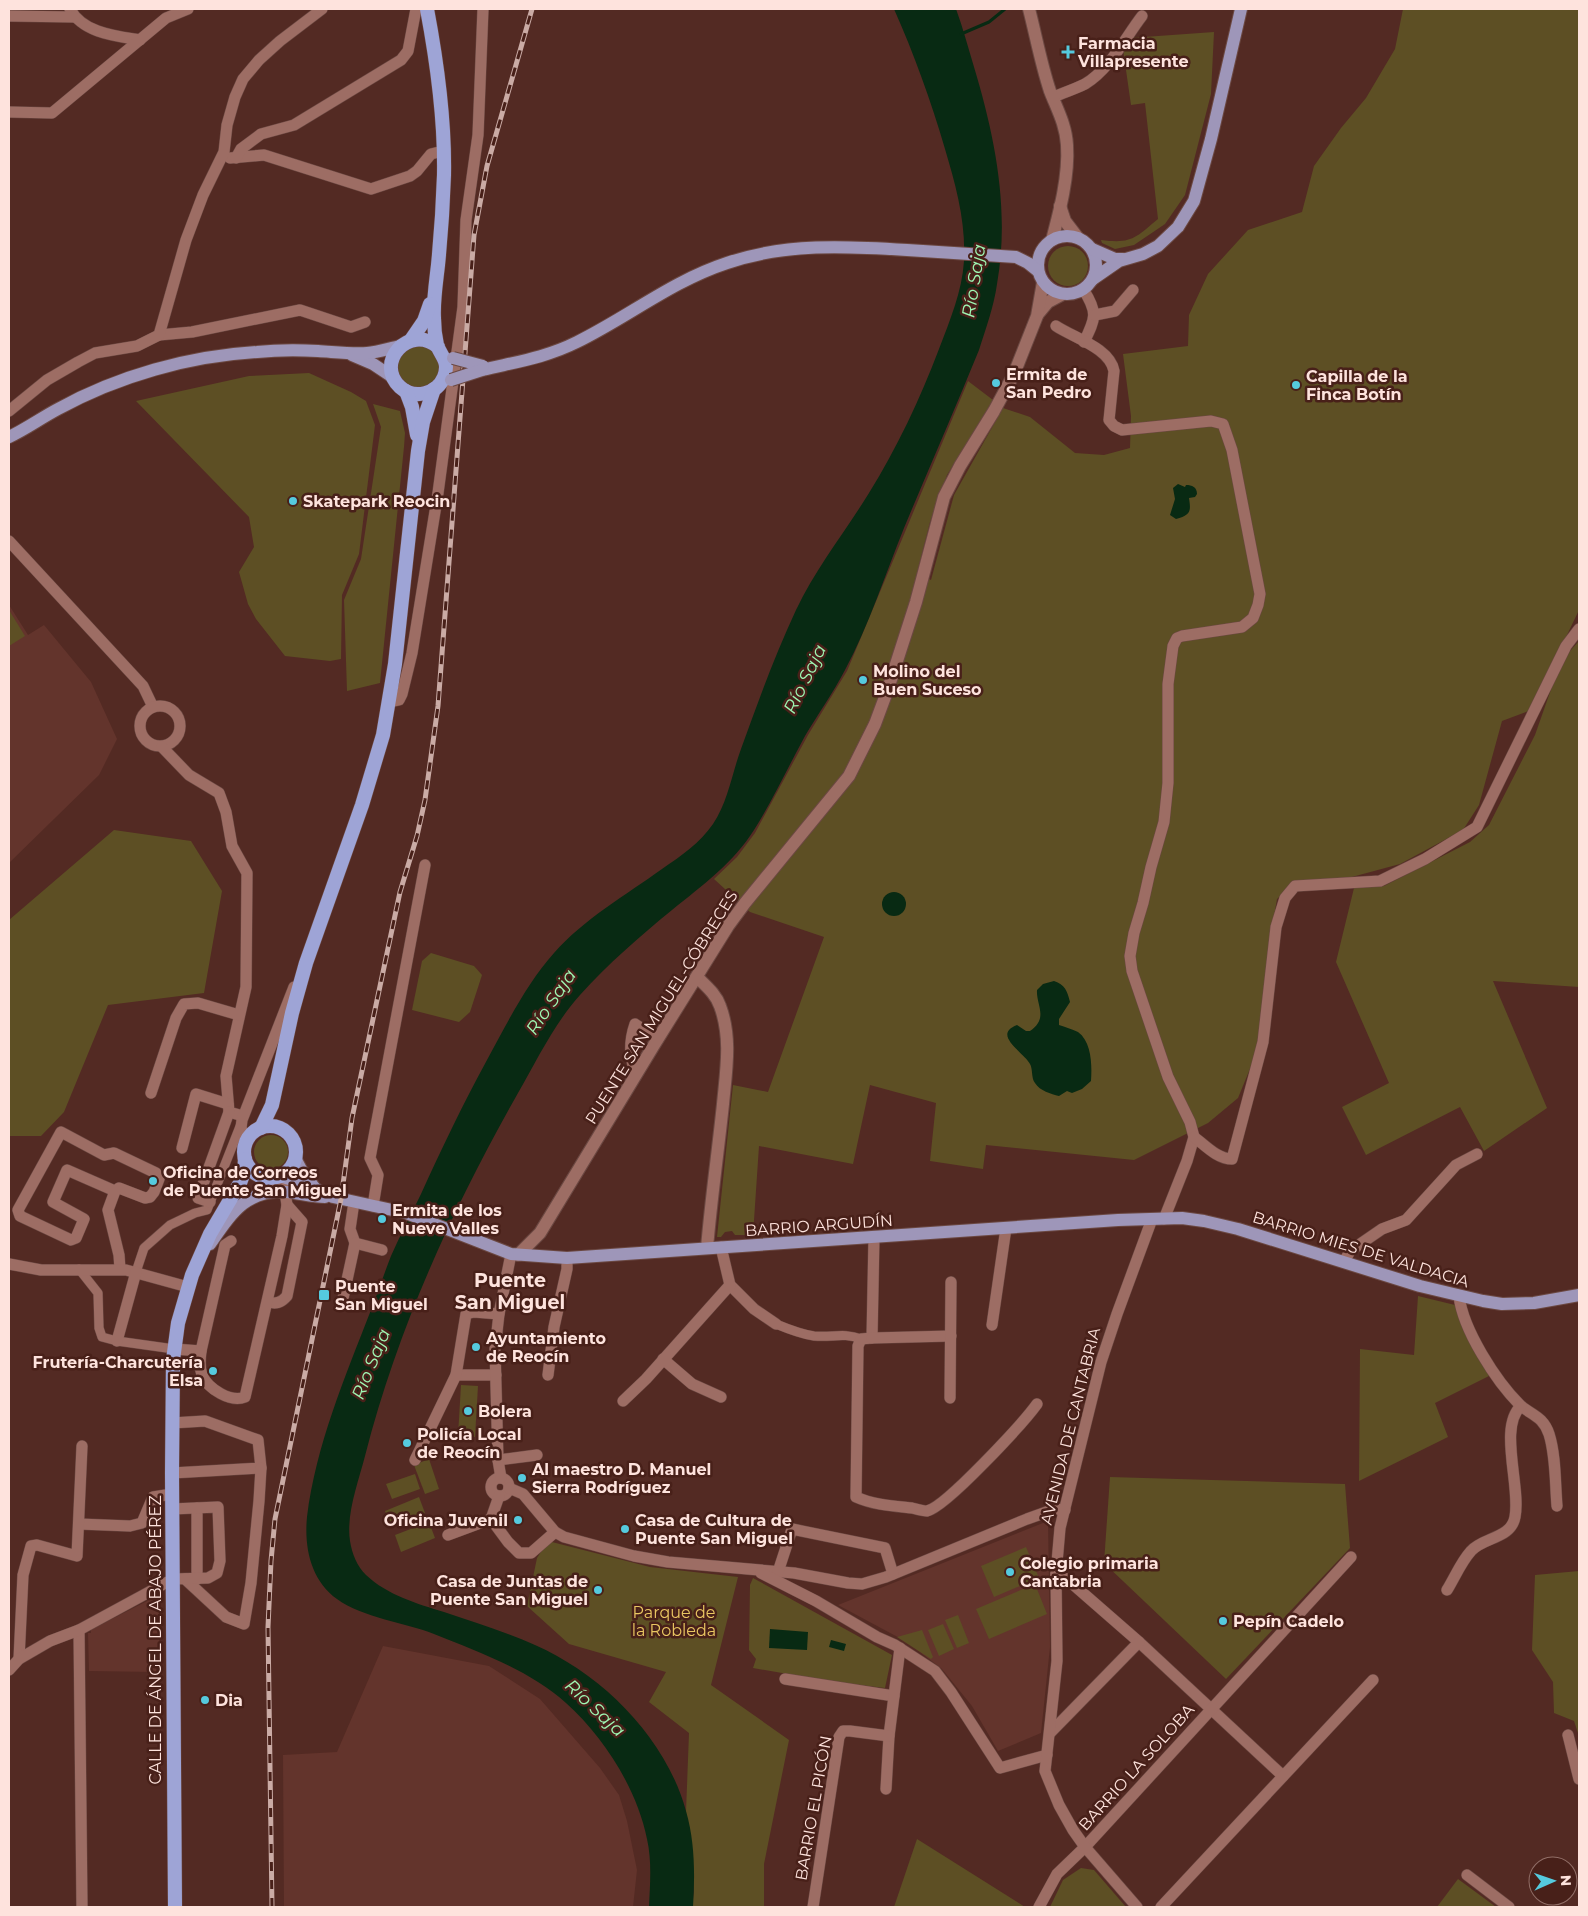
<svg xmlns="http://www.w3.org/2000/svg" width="1588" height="1916" viewBox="0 0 1588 1916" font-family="Montserrat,sans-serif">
	<rect width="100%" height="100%" fill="#532a23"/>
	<!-- built -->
	<g fill="#63342c">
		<polygon points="9,605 28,635 44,625 91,682 117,739 99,775 9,863"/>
		<polygon points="1048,1521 1050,1647 1041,1733 998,1751 972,1706 942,1669 907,1642 838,1605"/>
		<polygon points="159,1595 159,1661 156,1662 156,1672 89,1671 88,1633 91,1633 91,1629 94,1628"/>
		<polygon points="383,1646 489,1666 540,1699 600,1768 619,1795 627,1821 637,1870 633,1907 284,1907 283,1755 337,1752"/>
	</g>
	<!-- green -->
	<g fill="#5d4f24">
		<polygon points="1403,9 1579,9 1579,610 1531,710 1502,721 1479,805 1463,830 1400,864 1337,881 1295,882 1277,899 1271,934 1267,1001 1254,1059 1238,1098 1208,1123 1134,1160 986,1145 983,1169 930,1161 936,1103 870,1085 853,1164 759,1146 753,1235 735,1235 732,1231 725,1232 721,1237 717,1237 733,1085 768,1092 824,937 750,912 714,879 737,857 755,833 808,735 847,671 968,381 993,400 947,475 930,522 917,573 931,580 954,495 1003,408 1030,417 1075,453 1104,455 1130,448 1131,416 1123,354 1188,346 1189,315 1208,274 1248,230 1302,212 1314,166 1341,128 1366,98 1395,49"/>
		<path d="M1214 32 1211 94 1185 195 1165 224 1134 245 1115 249 1102 243 1101 240C1132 244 1135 238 1158 219L1145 103 1131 105 1123 49 1130 38Z"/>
		<circle cx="1068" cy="266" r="20"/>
		<circle cx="419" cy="367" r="21"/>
		<polygon points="309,373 351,392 366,401 375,425 359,554 342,595 341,659 330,661 285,656 256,619 248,604 239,572 254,547 249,517 136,401 249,376"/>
		<polygon points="373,404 400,411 405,433 404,447 380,683 347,691 344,600 361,559 381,427"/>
		<polygon points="9,610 25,636 9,646"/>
		<polygon points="1579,641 1579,987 1493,981 1547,1108 1484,1151 1460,1107 1366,1155 1342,1107 1389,1083 1336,962 1354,888 1384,886 1470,842 1489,825 1535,735 1561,661"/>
		<polygon points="114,830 191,841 222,891 204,993 108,1005 64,1112 41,1136 9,1136 9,920"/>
		<polygon points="431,953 474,966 482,975 470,1012 459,1022 412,1010 422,961"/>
		<circle cx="271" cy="1152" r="17"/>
		<polygon points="1418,1296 1455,1305 1491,1375 1435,1403 1448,1437 1359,1481 1360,1349 1414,1355"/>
		<polygon points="461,1385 478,1386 475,1437 458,1436"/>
		<polygon points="429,1459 439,1489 425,1494 414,1465"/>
		<polygon points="415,1474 420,1489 392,1499 386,1484"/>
		<polygon points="1110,1477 1345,1484 1350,1548 1226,1679 1104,1563"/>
		<polygon points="419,1497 425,1513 391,1526 385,1511"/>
		<polygon points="429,1522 435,1538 401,1552 395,1535"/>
		<polygon points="548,1541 650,1567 738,1577 711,1685 789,1740 764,1864 764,1907 692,1907 694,1891 686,1812 689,1733 649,1702 666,1672 569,1644 527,1606 537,1558"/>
		<polygon points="1026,1547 1039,1578 994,1597 981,1566"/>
		<polygon points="1579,1571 1579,1736 1574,1721 1554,1713 1553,1682 1532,1650 1535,1575"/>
		<polygon points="753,1578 892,1655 885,1688 834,1682 753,1668 756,1659 749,1650 750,1585"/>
		<polygon points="1035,1584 1047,1614 989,1639 976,1609"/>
		<polygon points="958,1615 969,1643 957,1648 945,1620"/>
		<polygon points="943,1624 954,1649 939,1656 928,1630"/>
		<polygon points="922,1630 933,1657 931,1659 897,1637"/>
		<polygon points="917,1839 1025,1907 894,1907"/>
		<polygon points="1081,1868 1094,1870 1126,1907 1050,1907 1063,1880"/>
		<polygon points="1458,1879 1496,1907 1437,1907"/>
	</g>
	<!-- water -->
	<g fill="#082a13">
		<path d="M894 9H956C963 28 968 47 974 67 995 137 1010 210 997 284 994 306 986 328 979 350 955 409 929 468 904 528 885 575 869 625 845 670 833 693 818 714 805 736 788 767 773 800 754 830 733 863 703 885 672 910 640 936 608 964 580 995 554 1024 537 1060 518 1093 453 1208 398 1327 365 1456 358 1483 346 1514 350 1541 352 1554 357 1566 366 1575 387 1595 418 1604 444 1612 474 1622 506 1632 535 1645 603 1675 666 1738 686 1811 695 1842 695 1875 693 1907H649C650 1884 652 1861 647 1839 637 1789 604 1737 566 1703 529 1670 479 1652 434 1634 404 1622 363 1618 337 1599 311 1580 304 1548 307 1517 316 1445 345 1377 371 1310 378 1292 384 1274 391 1256 400 1235 411 1215 421 1194 442 1148 463 1104 487 1060 506 1025 527 983 554 953 584 919 626 895 662 869 681 856 700 843 713 824 728 802 732 773 741 749 758 702 775 655 796 610 816 568 845 532 869 493 897 448 920 399 939 349 950 320 962 292 964 261 966 222 956 186 945 149 931 101 914 54 894 9Z"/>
		<path d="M1178 484 1185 487 1186 485C1192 485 1197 487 1197 494L1195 497 1189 498C1191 511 1191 515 1176 519L1170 515 1175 499 1173 488Z"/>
		<circle cx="894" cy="904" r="12"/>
		<path d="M1054 981C1065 985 1067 990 1070 1002L1059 1019V1025C1065 1027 1072 1029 1078 1032 1092 1042 1092 1066 1091 1081L1082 1089 1072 1093 1067 1091 1059 1096C1051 1094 1040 1091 1035 1083 1031 1078 1033 1069 1030 1064 1025 1053 991 1035 1017 1025L1026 1031H1030C1049 1018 1036 1005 1037 990L1043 984Z"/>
		<polygon points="770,1629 808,1632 807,1650 769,1648"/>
		<polygon points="831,1640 846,1644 844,1651 829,1647"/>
	</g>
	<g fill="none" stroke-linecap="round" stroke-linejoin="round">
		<!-- stream -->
		<polyline stroke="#082a13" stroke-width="3" points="961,34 989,22 1005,9"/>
		<!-- pedestrian casing -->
		<g stroke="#6b4842" stroke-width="10">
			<g id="pedestrian">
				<polyline points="79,1269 98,1293 99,1328 102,1337 117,1341 174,1349"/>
				<polyline points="136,1272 144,1248 170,1225 195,1213 207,1210 241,1124"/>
				<path d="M776 1324C788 1329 800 1334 814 1336 832 1338 843 1332 861 1339"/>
			</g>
		</g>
		<!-- minor casing -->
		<g stroke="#6b4842" stroke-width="12">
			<g id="minor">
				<path d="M70 9C83 33 115 36 140 40"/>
				<polyline points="9,16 74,17"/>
				<path d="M1053 97C1063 93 1075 89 1085 84 1110 69 1125 38 1142 16"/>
				<polyline points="9,112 52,113 166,18 188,9"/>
				<polyline points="230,158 264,155 371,189 410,176 417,171 431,154 443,151"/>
				<polyline points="236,158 241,149 261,134 294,125 401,60 408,51 416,9"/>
				<path d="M1083 289C1098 312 1096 318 1084 342"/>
				<polyline points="1095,315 1115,311 1133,290"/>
				<path d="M1056 326C1074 338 1110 348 1114 371L1109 420 1114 426 1122 430 1211 421 1223 424 1232 450 1260 594 1258 605 1253 618 1242 627 1182 636 1177 638 1173 646 1168 684V783L1164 822 1151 867 1143 903 1134 933 1130 956 1132 971 1168 1077 1190 1122 1194 1137 1187 1161 1164 1219"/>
				<polyline points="159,335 192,332 300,310 351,327 365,322"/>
				<polyline points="9,411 47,380 78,362 95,353 137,346 159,335 186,240 203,195 224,152 227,125 235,97 243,79 259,60 280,41 322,9"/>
				<polyline points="9,541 143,686 153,707"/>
				<polyline points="390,702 399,700 402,694 412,653 438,493 463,307 466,220 478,135 483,9"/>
				<circle cx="160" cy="726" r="20"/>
				<polyline points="162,747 189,775 219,793 226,812 232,846 247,873 246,987 226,1076 229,1112 243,1116"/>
				<path d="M636 1074C629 1057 629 1041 635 1024L658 1039"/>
				<polyline points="151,1093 176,1018 184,1004 198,1003 239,1015"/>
				<path d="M1194 1137C1205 1145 1217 1159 1232 1159L1263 1042 1276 927 1285 898 1295 886 1380 881 1425 859 1477 827 1566 646 1579 629"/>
				<polyline points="247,1141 241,1128 242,1120 294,987"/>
				<polyline points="182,1148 196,1094 228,1104"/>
				<polyline points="271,1178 285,1192"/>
				<polyline points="115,1191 119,1188 145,1198 150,1197 154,1192 159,1179 156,1173 114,1153 104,1155 61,1132 18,1210 20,1216 71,1240 76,1238 84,1219 53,1202 67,1170 115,1191 108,1210 119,1255 120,1269"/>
				<polyline points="210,1202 198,1198 229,1112"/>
				<polyline points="354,1202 350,1229 355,1243 382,1250"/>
				<polyline points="373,1206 378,1175 370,1158 425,865"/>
				<path d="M874 1237 872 1338 861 1339 858 1346 856 1497C874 1505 893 1506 912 1508 916 1509 923 1511 927 1511 946 1507 1024 1422 1037 1404"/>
				<polyline points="721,1247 730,1285 754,1309 776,1324"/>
				<polyline points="1344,1262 1350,1251 1382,1229 1406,1220 1456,1165 1477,1154"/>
				<polyline points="9,1264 41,1270 126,1270 188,1287"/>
				<path d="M1459 1296C1463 1330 1496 1381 1520 1405 1531 1415 1543 1416 1549 1434 1556 1456 1555 1483 1557 1506"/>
				<path d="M268 1302C276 1304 281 1303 287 1296L302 1222 287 1205"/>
				<polyline points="342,1303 355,1243"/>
				<polyline points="992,1325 1006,1228"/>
				<polyline points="872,1338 951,1336"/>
				<polyline points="117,1341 136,1272"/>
				<polyline points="174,1349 201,1351 225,1245 231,1241"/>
				<path d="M201 1351C200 1359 199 1367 202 1375 208 1389 231 1403 245 1397L282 1236 287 1205 285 1192 286 1184"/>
				<polyline points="663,1359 692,1384 721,1397"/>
				<polyline points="456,1375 496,1375"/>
				<polyline points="548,1375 554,1327 567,1269 567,1258"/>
				<polyline points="950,1398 951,1282"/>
				<polyline points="623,1401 646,1379 730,1285"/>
				<polyline points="415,1460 456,1375 466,1314 474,1312 499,1314"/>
				<polyline points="498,1460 537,1455"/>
				<polyline points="172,1473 261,1468 258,1440 205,1421 172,1423"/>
				<circle cx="500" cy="1487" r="9"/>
				<polyline points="501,1478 498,1460 495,1349 499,1314 511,1254"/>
				<polyline points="509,1488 523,1494 555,1532 564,1537 634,1556 668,1562 794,1573 848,1583 862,1584 886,1577 1027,1519 1055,1509 1065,1510"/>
				<polyline points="499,1496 491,1519 508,1542 519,1553 531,1553 555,1532"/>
				<polyline points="197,1508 197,1579"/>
				<polyline points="79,1524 130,1526 142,1523 153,1497 172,1494"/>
				<polyline points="448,1535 491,1519"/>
				<polyline points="778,1572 792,1529 885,1548 893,1574"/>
				<polyline points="761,1573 816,1601 877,1637 895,1645 935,1671 951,1692 1000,1768 1047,1755"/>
				<polyline points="1056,1574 1068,1580 1139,1642 1283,1776"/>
				<polyline points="185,1579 226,1617 244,1624 251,1583 259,1501 261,1468"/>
				<path d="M1447 1590C1455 1577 1461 1562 1471 1551 1483 1537 1511 1539 1515 1517 1521 1486 1498 1427 1521 1406"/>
				<polyline points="79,1630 82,1907"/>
				<polyline points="19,1659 23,1575 31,1546 37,1545 77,1556 82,1446"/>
				<polyline points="9,1670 19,1659 50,1641 79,1630 173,1579 208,1578 217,1573 220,1561 218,1507 172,1509"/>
				<polyline points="785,1679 894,1696"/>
				<polyline points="1050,1733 1139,1642"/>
				<polyline points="1568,1735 1579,1779"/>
				<polyline points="886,1789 889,1736 900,1648"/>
				<polyline points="1467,1875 1509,1907"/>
				<polyline points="813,1907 839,1737 843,1731 850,1731 889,1736"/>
				<polyline points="1039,1907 1057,1874 1085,1847 1351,1557"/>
				<polyline points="1137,1907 1085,1847 1073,1830 1059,1805 1045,1771 1057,1661 1056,1574 1060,1528 1101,1362 1117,1314 1152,1219"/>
				<polyline points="1161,1907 1373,1680"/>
			</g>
		</g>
		<!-- tertiary casing -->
		<g stroke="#6b4842" stroke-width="14">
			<g id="tertiary">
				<path d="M1029 9C1036 36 1041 64 1050 91 1057 109 1066 125 1067 145 1069 176 1060 210 1052 240"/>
				<polyline points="1060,206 1065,221 1078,238"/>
				<polyline points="1038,314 1048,302 1063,294"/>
				<path d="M697 977C706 986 716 994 720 1006 732 1038 726 1071 723 1104 718 1152 711 1200 707 1248"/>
				<polyline points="518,1255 540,1233 654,1045 728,926 745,903 849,776 875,724 888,689 916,602 944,497 960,466 994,411 1014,374 1037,316 1043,282"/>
			</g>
		</g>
		<!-- primary casing -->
		<g stroke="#6b4842" stroke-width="14">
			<g id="primary">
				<circle cx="1067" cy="265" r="29"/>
				<polyline points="1092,249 1115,259 1123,259"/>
				<polyline points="1093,279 1119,261 1143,254 1158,246 1178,227 1194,201 1211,139 1241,9"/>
				<polyline points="352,355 373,364 394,378"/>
				<path d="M482 370C515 362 545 358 577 342 628 317 672 281 727 263 785 243 846 246 907 250 943 252 980 255 1016 257L1028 263 1038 271"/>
				<path d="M9 437C26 429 41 418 58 409 118 376 189 356 257 352 277 350 298 350 318 351 335 352 351 354 367 353 379 352 390 348 401 346"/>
				<polyline points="295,1158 302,1171 314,1187"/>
				<polyline points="279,1176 303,1183 333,1197 406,1213 511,1254 567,1258 1118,1220 1182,1218 1204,1221 1238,1229 1420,1286 1483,1301 1502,1304 1534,1303 1579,1295"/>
				<path d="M210 1244C231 1214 246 1189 286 1192 299 1193 312 1197 325 1197"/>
			</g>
		</g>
		<!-- trunk casing -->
		<g stroke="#6b4842" stroke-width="15">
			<g id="trunk">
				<path d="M427 9C437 62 445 121 444 175 443 205 441 235 438 265 436 283 433 301 434 318 434 327 435 336 437 345 441 357 450 361 444 377 437 394 414 400 400 387 374 363 409 323 438 347"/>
				<polyline points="411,340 424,321 430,304"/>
				<polyline points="406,391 412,407 417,435"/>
				<circle cx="270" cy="1152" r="26"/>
				<polyline points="261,1128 272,1105 292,1013 306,963 362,805 383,735 395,664 418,451 423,422 434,389"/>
				<polyline points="175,1907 172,1473 173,1360 178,1323 192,1275 210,1234 240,1183 244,1172 245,1159"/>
			</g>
		</g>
		<!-- pedestrian -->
		<use href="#pedestrian" stroke="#9d6d64" stroke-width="9"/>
		<!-- minor -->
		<use href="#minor" stroke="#9d6d64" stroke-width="11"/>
		<!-- tertiary -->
		<use href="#tertiary" stroke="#9d6d64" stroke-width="12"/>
		<!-- primary -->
		<use href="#primary" stroke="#9e96b9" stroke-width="12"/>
		<!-- trunk -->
		<use href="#trunk" stroke="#9ea4d6" stroke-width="14"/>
		<!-- rail casing -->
		<g stroke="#caaba5" stroke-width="5">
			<polyline id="rail" points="272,1907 268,1627 271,1561 275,1519 341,1199 352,1118 400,892 417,836 425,800 438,706 474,235 487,166 532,9"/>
		</g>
		<!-- rail -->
		<use href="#rail" stroke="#482019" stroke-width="3" stroke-dasharray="9" stroke-linecap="butt"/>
		<!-- primary-bridge casing -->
		<g stroke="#6b4842" stroke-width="14" stroke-linecap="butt">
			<g id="primary-bridge">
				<polyline points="453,358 483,366"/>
				<polyline points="451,380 482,370"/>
			</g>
		</g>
		<!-- primary-bridge -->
		<use href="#primary-bridge" stroke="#9e96b9" stroke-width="12"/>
	</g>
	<!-- markers -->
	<g fill="#55cade" stroke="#482019" stroke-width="2">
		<path d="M1065.5 44.5h5v5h5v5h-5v5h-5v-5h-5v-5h5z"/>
		<circle cx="996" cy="383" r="5"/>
		<circle cx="1296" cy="385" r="5"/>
		<circle cx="293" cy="501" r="5"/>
		<circle cx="863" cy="680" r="5"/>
		<circle cx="153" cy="1181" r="5"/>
		<circle cx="382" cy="1219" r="5"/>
		<rect x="318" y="1289" width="12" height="12" rx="2.5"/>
		<circle cx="476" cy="1347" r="5"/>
		<circle cx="213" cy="1371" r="5"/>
		<circle cx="468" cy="1411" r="5"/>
		<circle cx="407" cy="1443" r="5"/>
		<circle cx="522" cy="1478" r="5"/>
		<circle cx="518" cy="1520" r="5"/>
		<circle cx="625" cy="1529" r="5"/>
		<circle cx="1010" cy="1572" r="5"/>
		<circle cx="598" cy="1590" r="5"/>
		<circle cx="1223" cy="1621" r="5"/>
		<circle cx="205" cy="1700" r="5"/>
	</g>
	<g text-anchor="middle" stroke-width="5" stroke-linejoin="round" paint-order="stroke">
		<!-- poi labels -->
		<g font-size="16" font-weight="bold" fill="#fee3dd" stroke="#482019" text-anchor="start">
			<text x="1078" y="49">Farmacia<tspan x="1078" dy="18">Villapresente</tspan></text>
			<text x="1006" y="380">Ermita de<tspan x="1006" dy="18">San Pedro</tspan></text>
			<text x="1306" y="382">Capilla de la<tspan x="1306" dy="18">Finca Botín</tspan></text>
			<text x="303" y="507">Skatepark Reocin</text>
			<text x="873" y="677">Molino del<tspan x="873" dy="18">Buen Suceso</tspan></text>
			<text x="163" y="1178">Oficina de Correos<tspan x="163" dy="18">de Puente San Miguel</tspan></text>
			<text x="392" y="1216">Ermita de los<tspan x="392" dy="18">Nueve Valles</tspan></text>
			<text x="335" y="1292">Puente<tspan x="335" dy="18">San Miguel</tspan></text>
			<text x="486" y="1344">Ayuntamiento<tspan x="486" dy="18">de Reocín</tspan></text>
			<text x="203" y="1368" text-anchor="end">Frutería-Charcutería<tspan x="203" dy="18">Elsa</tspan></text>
			<text x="478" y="1417">Bolera</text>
			<text x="417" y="1440">Policía Local<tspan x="417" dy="18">de Reocín</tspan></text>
			<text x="532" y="1475">Al maestro D. Manuel<tspan x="532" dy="18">Sierra Rodríguez</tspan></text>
			<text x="508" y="1526" text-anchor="end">Oficina Juvenil</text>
			<text x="635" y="1526">Casa de Cultura de<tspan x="635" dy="18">Puente San Miguel</tspan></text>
			<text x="1020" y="1569">Colegio primaria<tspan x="1020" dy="18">Cantabria</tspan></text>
			<text x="588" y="1587" text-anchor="end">Casa de Juntas de<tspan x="588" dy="18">Puente San Miguel</tspan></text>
			<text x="1233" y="1627">Pepín Cadelo</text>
			<text x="215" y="1706">Dia</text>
		</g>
		<!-- street labels -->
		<g font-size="16" fill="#fee3dd" stroke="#482019">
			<text transform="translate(661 1007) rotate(-58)" y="6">PUENTE SAN MIGUEL-CÓBRECES</text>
			<text transform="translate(819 1225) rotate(-4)" y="6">BARRIO ARGUDÍN</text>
			<text transform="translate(1361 1249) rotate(17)" y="6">BARRIO MIES DE VALDACIA</text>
			<text transform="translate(1070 1426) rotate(-76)" y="6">AVENIDA DE CANTABRIA</text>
			<text transform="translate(155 1640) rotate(-90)" y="6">CALLE DE ÁNGEL DE ABAJO PÉREZ</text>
			<text transform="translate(1136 1767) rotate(-48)" y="6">BARRIO LA SOLOBA</text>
			<text transform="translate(813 1808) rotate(-80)" y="6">BARRIO EL PICÓN</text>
		</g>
		<!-- park labels -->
		<g font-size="16" fill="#eac762" stroke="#482019">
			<text x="674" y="1618">Parque de<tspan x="674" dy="18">la Robleda</tspan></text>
		</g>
		<!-- water labels -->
		<g font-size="18" font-style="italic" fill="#9ff8b4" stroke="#482019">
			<text transform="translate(974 281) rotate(-81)" y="6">Río Saja</text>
			<text transform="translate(805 679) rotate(-64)" y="6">Río Saja</text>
			<text transform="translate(551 1002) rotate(-56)" y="6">Río Saja</text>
			<text transform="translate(371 1364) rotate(-68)" y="6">Río Saja</text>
			<text transform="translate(595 1708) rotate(43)" y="6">Río Saja</text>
		</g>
		<!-- quarter labels -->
		<g font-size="19" font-weight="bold" fill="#fee3dd" stroke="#482019">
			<text x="510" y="1287">Puente<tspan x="510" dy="22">San Miguel</tspan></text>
		</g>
	</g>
	<!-- border -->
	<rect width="1588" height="1916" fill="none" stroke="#fee3dd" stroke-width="20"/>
	<!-- north arrow -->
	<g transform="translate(1553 1881) rotate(88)"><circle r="24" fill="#482019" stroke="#916e67"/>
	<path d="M0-4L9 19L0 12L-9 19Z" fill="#55cade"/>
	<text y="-8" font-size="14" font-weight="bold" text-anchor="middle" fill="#fee3dd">N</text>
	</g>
</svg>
